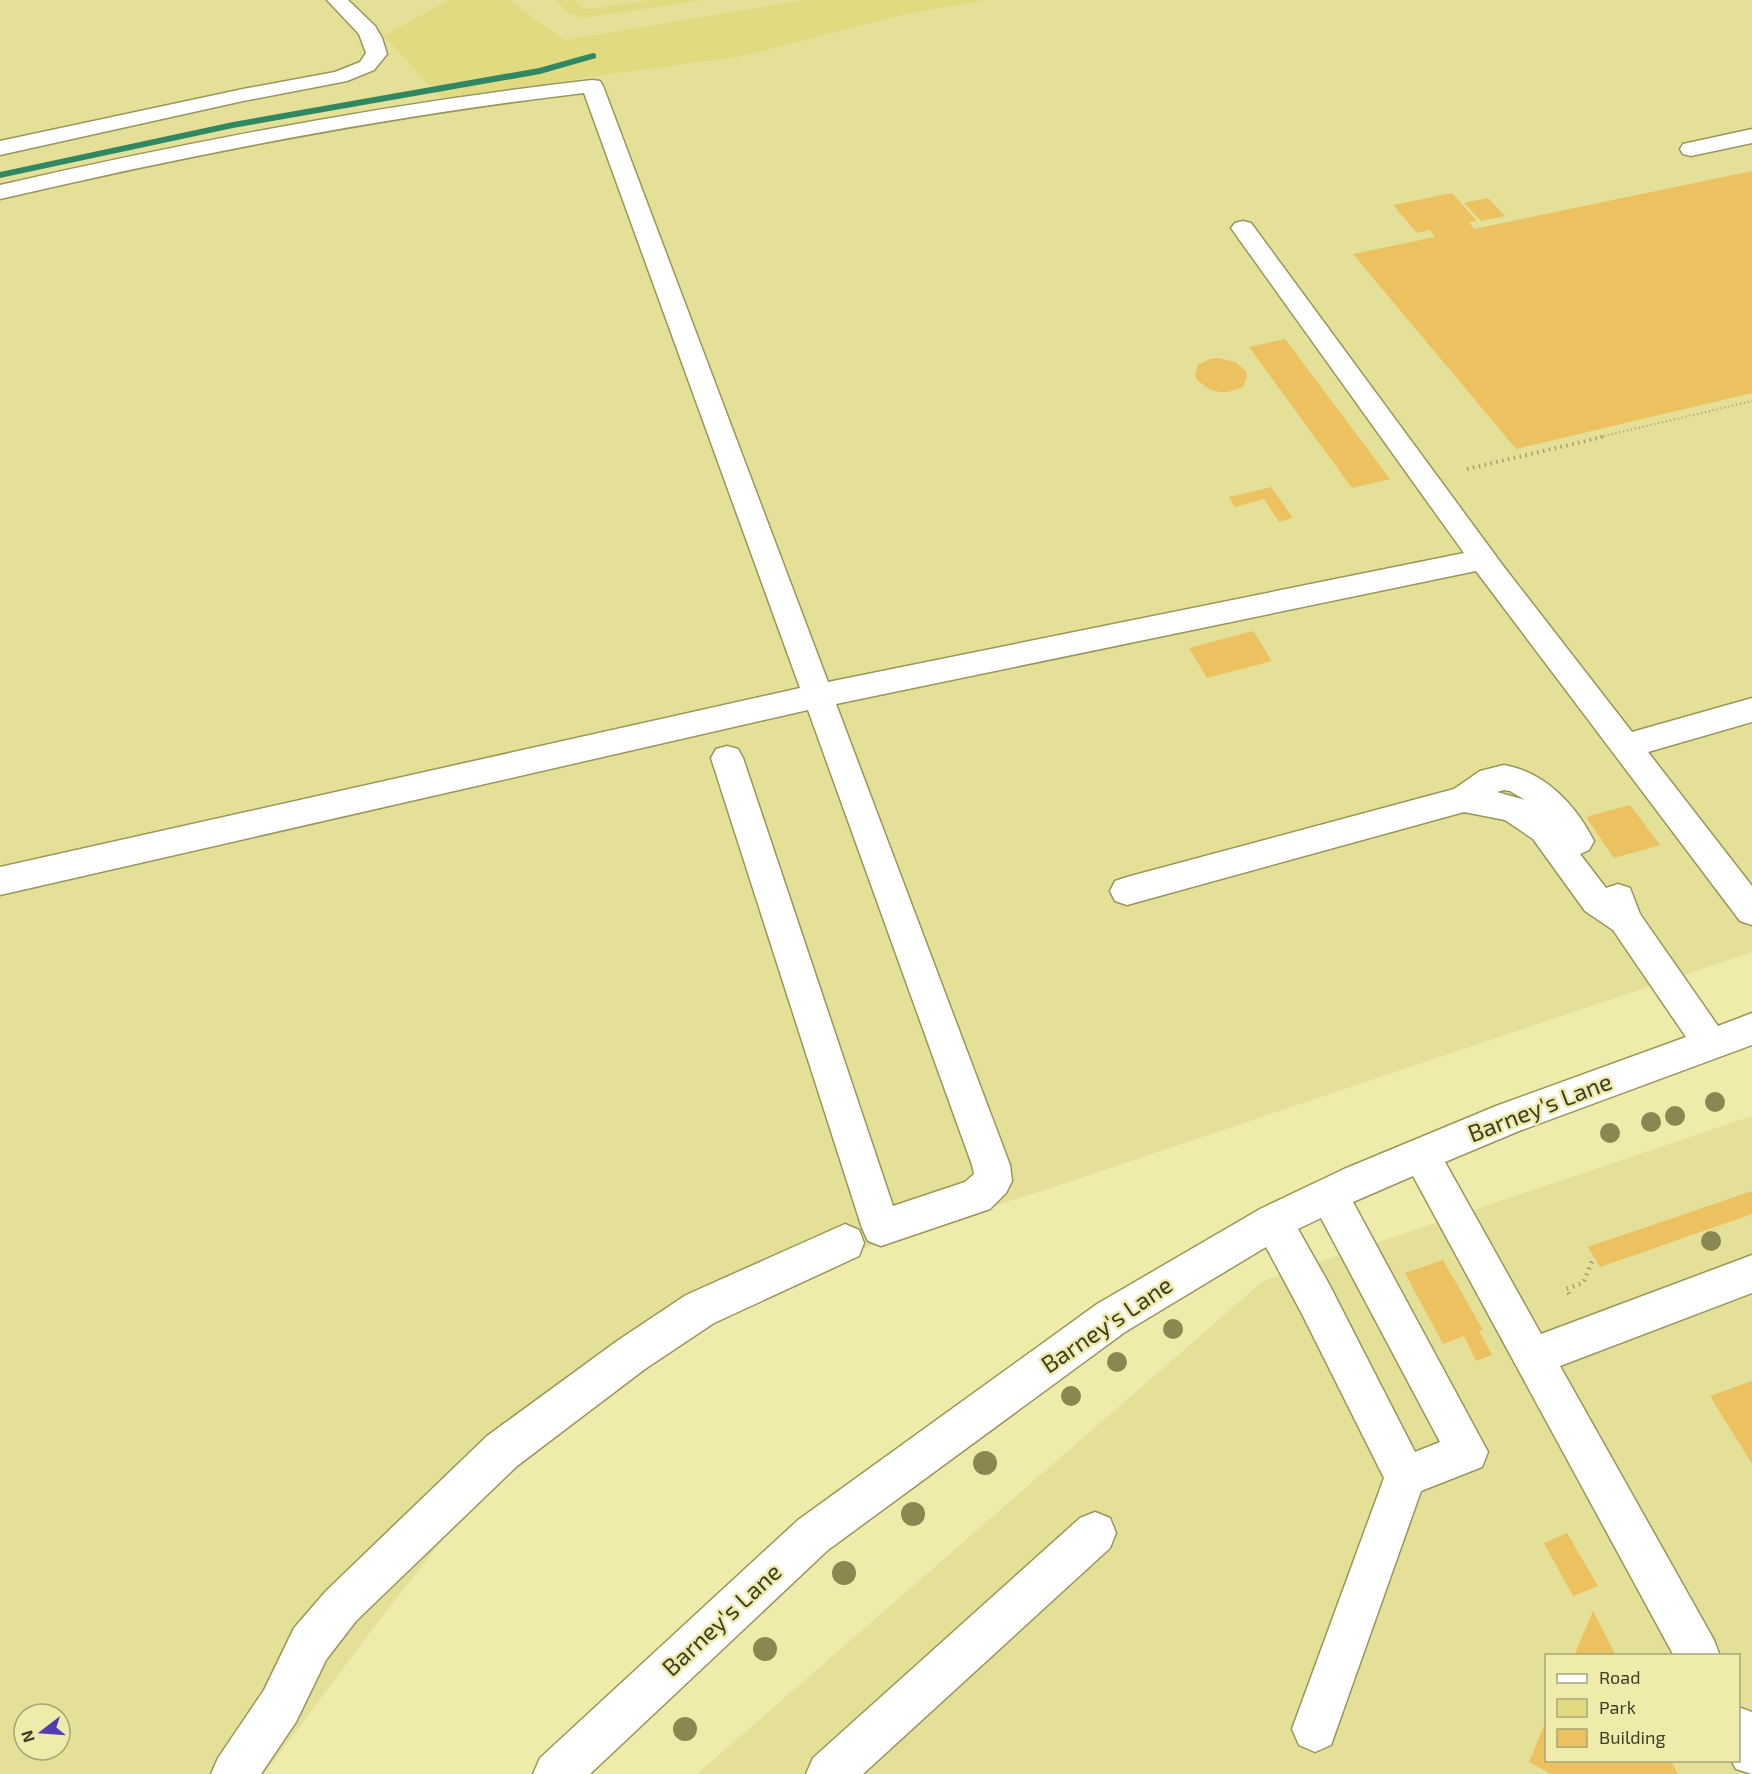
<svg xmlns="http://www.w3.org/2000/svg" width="1752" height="1774" viewBox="0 0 1752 1774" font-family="'Exo 2',sans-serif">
	<rect width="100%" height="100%" fill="#eeebab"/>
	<!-- built -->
	<g fill="#e4e098" fill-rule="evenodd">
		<path d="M0 0H448L384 36 444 101 590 77 738 57 907 14 987 0H1752V952L1056 1186 862 1249 711 1324 584 1415 464 1512 368 1635 264 1774H0ZM24 1714H60V1750H24Z"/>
		<polygon points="509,0 803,0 565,40"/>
		<path d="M1752 1116V1774H697L1263 1281ZM1546 1656H1738V1760H1546Z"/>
	</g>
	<!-- green -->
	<g fill="#e0da81">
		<polygon points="448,0 509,0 565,40 803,0 987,0 907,14 738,57 590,77 444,101 384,36"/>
		<polygon points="556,0 574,0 582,8 591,9 650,0 703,0 582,18 569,13"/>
	</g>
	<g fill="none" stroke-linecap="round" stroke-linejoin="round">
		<!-- stream -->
		<polygon fill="#308863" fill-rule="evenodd" points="593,53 596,54 596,58 540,74 233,128 0,178 0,172 233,122 539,68"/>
	</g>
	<!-- building -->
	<g fill="#ecc160">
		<polygon points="1752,171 1752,393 1516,449 1353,254 1435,237 1430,230 1417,233 1393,205 1452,193 1477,221 1469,222 1474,229"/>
		<polygon points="1488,198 1505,216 1481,221 1464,203"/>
		<polygon points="1285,339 1390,479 1352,488 1249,347"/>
		<polygon points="1218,358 1235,362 1246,371 1247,376 1243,387 1228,392 1220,392 1211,390 1198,381 1195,376 1198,365 1210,359"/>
		<polygon points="1271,487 1293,518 1279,522 1264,499 1235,507 1229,497"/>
		<polygon points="1253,631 1272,661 1207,678 1189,648"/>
		<polygon points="1630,805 1660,845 1614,858 1586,817"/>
		<polygon points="1752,1191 1752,1214 1600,1267 1588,1247"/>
		<polygon points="1443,1260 1483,1330 1479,1331 1492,1355 1476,1361 1464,1336 1443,1344 1405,1273"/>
		<polygon points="1752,1381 1752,1464 1710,1396"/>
		<polygon points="1567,1533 1598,1586 1573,1596 1544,1543"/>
		<polygon points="1593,1611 1616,1656 1574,1656"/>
		<polygon points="1546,1721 1546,1761 1671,1761 1678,1774 1551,1774 1529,1762"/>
	</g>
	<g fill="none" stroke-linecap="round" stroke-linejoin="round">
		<!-- minor casing -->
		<g stroke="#999659" stroke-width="3">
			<g id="minor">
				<polygon points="327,0 348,0 375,26 382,38 387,54 374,70 347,81 243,101 0,155 0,141 243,89 335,72 360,62 366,53 359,34"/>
				<path d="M592 80 600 81 603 86 828 682 1464 553 1231 228 1235 223 1243 221 1251 223 1504 567 1632 732 1752 698V722L1648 752 1752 886V925L1740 921 1476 571 836 704 1010 1165 1012 1181 1006 1193 990 1209 881 1246 868 1241 862 1228 711 758 716 749 727 746 738 749 743 758 893 1206 965 1182 974 1174 972 1165 808 710 0 895V867L800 688 584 93C387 116 193 154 0 199V185C196 140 392 103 592 80Z"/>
				<polygon points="1752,129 1752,143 1691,156 1683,154 1680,149 1683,144"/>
				<path d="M1504 765C1545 772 1576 805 1594 841L1589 850 1580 854 1606 888 1618 884 1630 888 1640 914 1718 1026 1752 1013V1045L1519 1131 1445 1162 1541 1334 1752 1255V1293L1560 1366 1714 1640 1720 1656H1674L1413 1176 1353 1202 1488 1452 1482 1467 1421 1491 1331 1745 1315 1752 1299 1745 1292 1729 1384 1478 1301 1312 1266 1247 1125 1332 828 1550 590 1774H533L540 1758 798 1520 1097 1304 1260 1209 1344 1169 1496 1106 1686 1037 1613 930 1585 911 1533 839 1505 820 1464 812 1127 905 1115 901 1110 891 1115 881 1127 877 1454 789 1480 771ZM1504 790 1510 791 1525 800 1497 792ZM1321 1218 1440 1442 1415 1452 1329 1284 1298 1229Z"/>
				<polygon points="845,1224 859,1230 864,1243 859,1256 714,1323 645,1369 517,1466 356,1621 326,1660 296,1722 261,1774 211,1774 218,1758 264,1690 294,1628 326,1591 487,1436 617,1341 686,1295"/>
				<polygon points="1095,1512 1110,1518 1116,1533 1110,1548 863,1774 806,1774 813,1758 1080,1518"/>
				<polygon points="1738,1707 1752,1712 1752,1774 1736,1769 1731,1760 1738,1760"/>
			</g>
		</g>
		<!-- path-far2 -->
		<polyline stroke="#a3a171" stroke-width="2" stroke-dasharray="1 3" stroke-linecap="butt" points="1596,438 1752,401"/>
		<!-- path-far1 -->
		<polyline stroke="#a3a171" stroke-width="4" stroke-dasharray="1.5 4.5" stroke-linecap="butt" points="1467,469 1603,437"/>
		<!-- path -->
		<polyline stroke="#a3a171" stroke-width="4.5" stroke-dasharray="1.5 5" stroke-linecap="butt" points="1569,1294 1566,1289 1583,1283 1594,1257"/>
		<!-- minor -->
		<use href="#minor" fill="#fff" fill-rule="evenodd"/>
	</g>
	<!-- trees -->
	<g fill="#8a8751">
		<circle cx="1715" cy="1102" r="10"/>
		<circle cx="1675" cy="1116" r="10"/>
		<circle cx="1651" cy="1122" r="10"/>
		<circle cx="1610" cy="1133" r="10"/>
		<circle cx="1711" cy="1241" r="10"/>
		<circle cx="1173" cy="1329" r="10"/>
		<circle cx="1117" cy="1362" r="10"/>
		<circle cx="1071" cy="1396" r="10"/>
		<circle cx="985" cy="1463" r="12"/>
		<circle cx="913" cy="1514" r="12"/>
		<circle cx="844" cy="1573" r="12"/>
		<circle cx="765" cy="1649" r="12"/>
		<circle cx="685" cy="1729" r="12"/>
	</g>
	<g text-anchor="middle" stroke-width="5" stroke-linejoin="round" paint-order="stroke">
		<!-- near-street labels -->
		<g font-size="24" fill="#403e25" stroke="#eeebab">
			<text transform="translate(1540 1108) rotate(-21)" y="8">Barney's Lane</text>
			<text transform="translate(1107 1325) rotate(-34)" y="8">Barney's Lane</text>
			<text transform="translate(722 1620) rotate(-43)" y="8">Barney's Lane</text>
		</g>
	</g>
	<!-- legend -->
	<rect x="1545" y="1654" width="195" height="108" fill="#eeebab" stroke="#a8a675" stroke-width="1.5"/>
	<rect x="1557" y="1674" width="30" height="9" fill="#ffffff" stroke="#a8a675" stroke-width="1.5"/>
	<text x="1599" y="1684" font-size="18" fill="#403e25">Road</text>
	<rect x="1557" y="1699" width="30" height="18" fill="#e0da81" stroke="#a8a675" stroke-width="1.5"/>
	<text x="1599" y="1714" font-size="18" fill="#403e25">Park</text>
	<rect x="1557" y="1729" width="30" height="18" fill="#ecc160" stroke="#a8a675" stroke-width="1.5"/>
	<text x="1599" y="1744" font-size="18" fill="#403e25">Building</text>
	<!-- north arrow -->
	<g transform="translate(42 1732) rotate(253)"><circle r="28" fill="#eeebab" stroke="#a8a675" stroke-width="1.5"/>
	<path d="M0-4.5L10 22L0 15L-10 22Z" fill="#523cb3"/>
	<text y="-9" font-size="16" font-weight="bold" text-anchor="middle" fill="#403e25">N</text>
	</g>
</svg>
